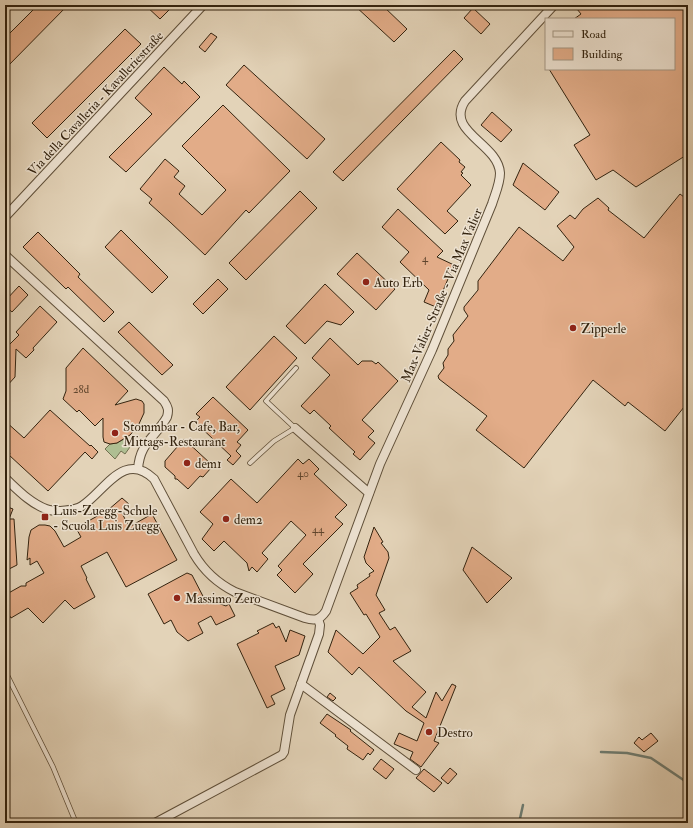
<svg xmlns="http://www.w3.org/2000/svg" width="693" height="828" viewBox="0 0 693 828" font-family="'IM FELL Double Pica',serif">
	<rect width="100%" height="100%" fill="#e3d3b8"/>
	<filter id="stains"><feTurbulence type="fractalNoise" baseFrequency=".005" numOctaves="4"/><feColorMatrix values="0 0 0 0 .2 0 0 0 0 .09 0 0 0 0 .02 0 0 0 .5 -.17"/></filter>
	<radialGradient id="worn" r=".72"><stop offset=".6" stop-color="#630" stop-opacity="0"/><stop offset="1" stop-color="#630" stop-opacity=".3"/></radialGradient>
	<!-- green -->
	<polygon fill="#afbe92" stroke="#717050" points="124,439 130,447 125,454 121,451 115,459 105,449 110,444 117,443"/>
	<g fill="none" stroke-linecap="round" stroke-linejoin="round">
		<!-- stream -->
		<g stroke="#6e7c71" stroke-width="2.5">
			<polyline points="601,752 627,753 651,758 688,783"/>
			<polyline points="519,823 523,805"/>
		</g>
	</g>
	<!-- building -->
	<g fill="#e2ac88" stroke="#33230f">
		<polygon points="38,5 68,5 5,69 5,38"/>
		<polygon points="145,5 174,5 160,19"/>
		<polygon points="354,5 382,5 407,29 394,42"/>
		<polygon points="583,5 688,5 688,154 636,187 613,170 596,180 574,145 590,135 549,69 674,69 674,19 574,19 581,14 577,9"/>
		<polygon points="473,8 490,24 481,34 464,18"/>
		<polygon points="125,29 141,44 47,138 32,123"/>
		<polygon points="211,33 217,37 205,52 199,47"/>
		<polygon points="454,50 463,59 343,181 333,172"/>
		<polygon points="244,65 325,139 307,159 226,85"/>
		<polygon points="164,67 182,84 184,81 200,97 126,172 109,157 152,114 135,98"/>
		<polygon points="223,105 290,171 249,213 246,210 205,255 170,222 149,203 152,199 140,189 165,159 179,171 174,177 185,186 179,194 202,215 226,190 182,146"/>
		<polygon points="492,112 512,130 501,142 481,125"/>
		<polygon points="441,142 460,160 459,162 465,167 461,172 463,173 461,175 471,185 447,211 458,221 445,234 397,189"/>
		<polygon points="523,163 559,192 545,210 513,185"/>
		<polygon points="300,191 317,208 246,280 229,263"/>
		<polygon points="680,194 688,200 688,402 665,431 628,402 625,406 593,380 524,468 476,430 487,416 439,379 438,376 444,368 443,363 448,355 448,349 454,341 453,335 468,316 464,310 464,307 478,290 478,281 519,227 563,261 574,247 557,226 570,215 575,219 583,209 598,198 609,208 608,210 644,238"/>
		<polygon points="398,209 443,251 437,257 454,265 436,307 424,302 429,290 400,262 409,252 382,227"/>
		<polygon points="121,230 168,277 152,293 105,247"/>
		<polygon points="38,232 80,274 78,277 114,312 104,322 68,287 66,289 23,247"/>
		<polygon points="357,253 395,289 376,310 337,274"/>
		<polygon points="218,279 228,289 203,314 193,304"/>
		<polygon points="325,284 354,312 341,325 327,321 305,344 286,326"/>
		<polygon points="19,286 28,295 12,312 5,306 5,301"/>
		<polygon points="40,306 57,322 33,348 34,350 26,358 16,349 15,377 5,388 5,349 19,335 16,332"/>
		<polygon points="129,322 173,365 162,375 118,332"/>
		<polygon points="274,336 297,358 250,410 226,387"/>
		<polygon points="330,338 358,365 362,361 372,361 376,364 378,362 398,381 362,420 374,431 368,437 375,443 360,460 353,454 355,452 329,428 331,426 314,410 310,414 301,406 330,375 312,358"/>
		<polygon points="83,348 128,391 115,405 136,399 142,401 144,404 144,413 138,426 130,435 117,443 110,444 104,442 103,437 103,418 95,426 79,410 77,412 63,399 66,391 66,368"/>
		<polygon points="213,397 248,430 237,442 241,445 236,451 241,456 233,465 227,460 231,456 195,422 200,417 196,414"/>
		<polygon points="50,410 90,446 91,445 98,452 92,459 85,452 48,491 9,455 10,453 5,448 5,421 24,438"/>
		<polygon points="184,439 211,464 211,468 203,477 200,476 188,489 177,479 175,479 175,476 165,467 165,461"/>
		<polygon points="298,459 303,464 309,459 319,469 314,474 347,505 335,517 343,524 303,564 313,574 295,593 277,575 282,570 278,566 306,535 291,521 262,553 268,559 257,572 252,567 249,571 247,563 224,541 214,551 202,539 213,524 200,512 231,479 257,503"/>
		<polygon points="122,498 130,505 122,513 129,527 152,514 177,560 126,587 107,552 81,566 87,578 86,579 95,597 74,609 65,600 43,623 28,608 11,618 5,608 5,595 21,586 26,586 26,583 44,573 37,561 30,565 30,558 27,560 29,537 31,530 39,525 45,525 50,526 55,531 64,547 81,537 76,528 108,510"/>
		<polygon points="5,506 13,509 9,519 14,519 17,565 5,571"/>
		<polygon points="374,527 383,542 381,543 388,552 389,558 376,595 385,610 379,613 390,630 395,627 411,651 393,661 426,692 412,707 426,718 436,692 442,701 452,684 456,686 434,741 439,743 421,767 410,759 413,752 394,744 399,733 417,741 424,723 406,711 359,667 352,675 328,652 336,630 363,654 380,637 366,614 364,615 350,593 358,588 357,585 370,576 369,574 374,571 366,563 364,557"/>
		<polygon points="472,547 512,578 487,603 463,570"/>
		<polygon points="187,573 192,575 206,602 215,597 218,603 226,606 229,604 235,616 216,625 211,616 198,623 203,633 188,641 177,632 171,620 164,624 148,594"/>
		<polygon points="273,623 276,628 279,626 286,642 290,630 305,636 299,655 275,666 285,689 271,696 275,704 267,708 237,644 259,633 257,631"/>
		<polygon points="330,693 336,698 333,701 327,697"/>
		<polygon points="327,714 351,730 350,731 374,750 370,755 368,753 363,760 347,749 348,746 335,736 336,735 320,723"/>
		<polygon points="651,733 658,741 644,752 634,743 639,737 642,740"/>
		<polygon points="381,759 394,769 386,779 373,769"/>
		<polygon points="450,768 457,774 448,784 441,778"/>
		<polygon points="424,769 442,783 434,792 416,778"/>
	</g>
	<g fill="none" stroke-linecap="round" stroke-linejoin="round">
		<!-- service casing -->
		<g stroke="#5f4f39" stroke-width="5.5">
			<g id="service">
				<polyline points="250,463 274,441 295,428 266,401 296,368"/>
				<polyline points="5,671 53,767 76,823"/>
			</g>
		</g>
		<!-- minor casing -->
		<g stroke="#5f4f39" stroke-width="10">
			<g id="minor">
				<polyline points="5,217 203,5"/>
				<path d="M5 255 164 401C168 407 169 410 167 417 155 438 140 442 138 469"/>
				<polyline points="295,428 369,493"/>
				<path d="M5 478C18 490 30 503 46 509 51 511 56 511 61 511 68 510 76 510 82 506 105 491 124 450 154 479L194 554C204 571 217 583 235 592L305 618C315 621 320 620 326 611L380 464 432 350 492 204C495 194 500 184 500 173 498 143 445 132 465 101L554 5"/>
				<polyline points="301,684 416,770"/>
				<polyline points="155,823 282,755 284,752 290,715 319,634 320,625 318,619"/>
			</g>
		</g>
		<!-- service -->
		<use href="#service" stroke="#ede2d1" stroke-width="4"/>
		<!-- minor -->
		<use href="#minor" stroke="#ede2d1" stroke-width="8"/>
	</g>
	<!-- markers -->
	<g fill="#8f2418" stroke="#ede2d1" stroke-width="1.5">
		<circle cx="366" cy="282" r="4"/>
		<circle cx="573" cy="328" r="4"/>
		<circle cx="115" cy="433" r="4"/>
		<circle cx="187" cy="463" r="4"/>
		<rect x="41" y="513" width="8" height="8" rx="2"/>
		<circle cx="226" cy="519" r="4"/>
		<circle cx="177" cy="598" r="4"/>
		<circle cx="429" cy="732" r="4"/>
	</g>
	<g text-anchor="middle" stroke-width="3" stroke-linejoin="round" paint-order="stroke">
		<!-- number labels -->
		<g font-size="11" fill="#5f452d">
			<text x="425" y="262">4</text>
			<text x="81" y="393">28d</text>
			<text x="303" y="477">40</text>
			<text x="318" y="533">44</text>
		</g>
		<!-- street labels -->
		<g font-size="13" fill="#33230f" stroke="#ede2d1">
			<text transform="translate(95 103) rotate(-47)" y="5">Via della Cavalleria - Kavalleriestraße</text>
			<text transform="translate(441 295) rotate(-67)" y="5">Max-Valier-Straße - Via Max Valier</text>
		</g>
		<!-- poi labels -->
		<g font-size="13" fill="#33230f" stroke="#ede2d1" text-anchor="start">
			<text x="374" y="287">Auto Erb</text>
			<text x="581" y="333">Zipperle</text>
			<text x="123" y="431">Stommbar - Cafe, Bar,<tspan x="123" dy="15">Mittags-Restaurant</tspan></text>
			<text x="195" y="468">dem1</text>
			<text x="53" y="515">Luis-Zuegg-Schule<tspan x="53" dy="15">- Scuola Luis Zuegg</tspan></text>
			<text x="234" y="524">dem2</text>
			<text x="185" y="603">Massimo Zero</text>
			<text x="437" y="737">Destro</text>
		</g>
	</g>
	<!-- margin -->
	<rect width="693" height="828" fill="none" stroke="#e3d3b8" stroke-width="20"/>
	<rect x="6" y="6" width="681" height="816" fill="none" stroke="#33230f" stroke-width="2"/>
	<rect x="10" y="10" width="673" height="808" fill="none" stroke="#33230f"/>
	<!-- legend -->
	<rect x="545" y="18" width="130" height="52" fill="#ede2d1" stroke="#a39683"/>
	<rect x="553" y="31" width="20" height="6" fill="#ede2d1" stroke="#a39683"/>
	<text x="581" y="38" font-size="12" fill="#33230f">Road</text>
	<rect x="553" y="48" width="20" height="12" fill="#e2ac88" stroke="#a39683"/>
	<text x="581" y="58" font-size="12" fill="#33230f">Building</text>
	<rect width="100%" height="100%" filter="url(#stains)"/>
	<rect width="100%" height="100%" fill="url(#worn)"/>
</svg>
